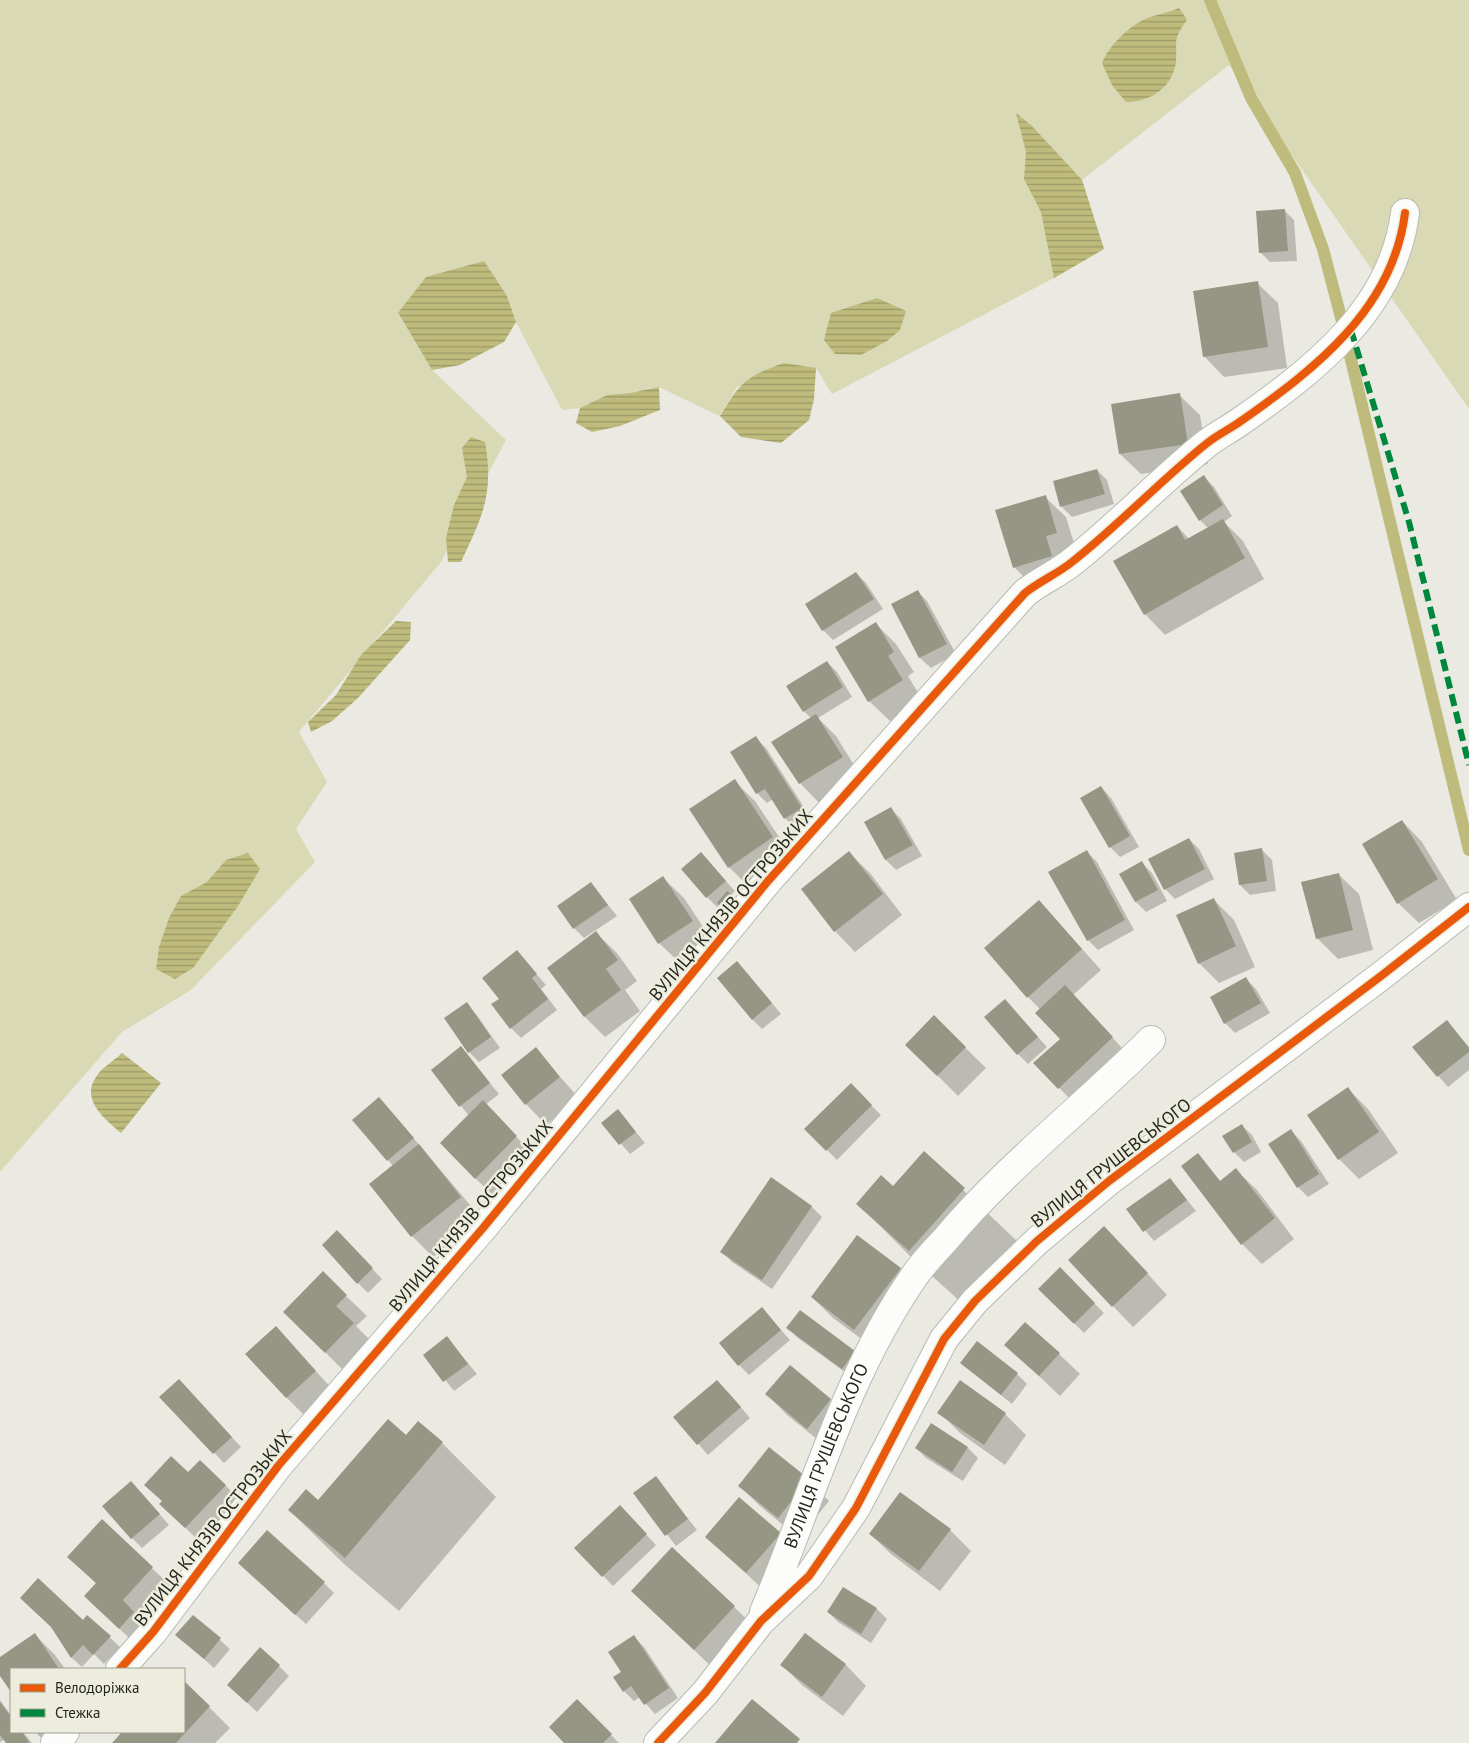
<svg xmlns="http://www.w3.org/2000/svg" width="1469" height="1743" viewBox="0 0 1469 1743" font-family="'PT Sans',sans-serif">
	<defs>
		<pattern id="water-rules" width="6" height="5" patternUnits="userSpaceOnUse" patternTransform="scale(1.25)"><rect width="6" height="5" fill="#bebb7c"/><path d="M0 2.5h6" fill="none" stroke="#9a9865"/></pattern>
	</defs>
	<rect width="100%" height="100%" fill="#eaeae2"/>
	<!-- grass -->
	<polygon fill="#dad9b5" points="0,0 1469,0 1469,409 1229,65 1082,180 1104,249 1054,278 832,394 816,368 737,387 719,416 659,387 630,393 607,395 580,408 562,410 516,322 507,296 398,314 432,370 506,440 441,562 299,732 327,782 296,829 315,862 191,990 122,1032 0,1172"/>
	<!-- water -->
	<g fill="url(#water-rules)">
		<path d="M1179 8 1187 20C1183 25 1179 31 1177 37 1175 44 1177 54 1176 61 1173 87 1151 102 1126 102L1112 85 1102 63C1109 46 1128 27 1145 19 1155 15 1168 13 1179 8Z"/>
		<polygon points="1016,113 1032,126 1082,180 1104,249 1054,278 1041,212 1024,179 1026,152"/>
		<polygon points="484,261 507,296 516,322 504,342 460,365 432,370 398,313 426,277"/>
		<polygon points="877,298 906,311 900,330 887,341 861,355 835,354 824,340 831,313"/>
		<path d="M784 363 816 368 814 399 809 420 781 443 741 437 720 416C740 382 747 376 784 363Z"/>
		<polygon points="659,387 660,410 620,426 592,432 576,423 580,408 607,395 630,393"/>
		<path d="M471 437 485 442C494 494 483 515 461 562H448L446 538 454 505 467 477 462 448Z"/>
		<polygon points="396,621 411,622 410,640 358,698 332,721 311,732 308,722 336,695 361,655"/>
		<polygon points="248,853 260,869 238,906 193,968 175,979 156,969 159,947 169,918 181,896 207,882 226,860"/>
		<path d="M122 1053 161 1083 121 1133C106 1120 80 1100 96 1077 101 1068 114 1061 122 1053Z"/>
	</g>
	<!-- shadow -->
	<g fill="#0003">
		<polygon points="1284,210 1294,220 1297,261 1270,262 1260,252"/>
		<polygon points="1257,283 1278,303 1287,368 1224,377 1204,356"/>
		<polygon points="1179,395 1200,415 1208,464 1141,474 1120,454"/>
		<polygon points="1097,470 1107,480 1114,504 1072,517 1062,507 1055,482"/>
		<polygon points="1204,477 1214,487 1232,516 1224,522 1243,541 1264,579 1165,635 1145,614 1177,526 1189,539 1208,528 1200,520 1182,492"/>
		<polygon points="1045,497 1066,517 1077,553 1035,588 1014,567"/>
		<polygon points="856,573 866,583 883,609 833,640 823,630"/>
		<polygon points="917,591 927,601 956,654 931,668 920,658 893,604"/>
		<polygon points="875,623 896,644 914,672 908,676 923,701 890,721 869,701"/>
		<polygon points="827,662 837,672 852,697 818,718 836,736 862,778 820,804 800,783 811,718 804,711"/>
		<polygon points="756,738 766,748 811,818 795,828 785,818 773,799 767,803 757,793"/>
		<polygon points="734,781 755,801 793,858 749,887 729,867"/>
		<polygon points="1101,787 1111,798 1139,847 1120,857 1110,847"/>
		<polygon points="891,809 901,819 922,856 896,870 886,860 866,822"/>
		<polygon points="1402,821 1422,842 1457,900 1419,923 1398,903"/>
		<polygon points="1189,839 1199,849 1214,879 1175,899 1165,889"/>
		<polygon points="1262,850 1272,860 1276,891 1250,895 1240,885"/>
		<polygon points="1087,852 1097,862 1134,930 1098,950 1088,940"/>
		<polygon points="849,853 870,873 902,915 855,952 835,931"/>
		<polygon points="701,854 735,891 731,895 729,913 720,904 717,907 707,897"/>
		<polygon points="1142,863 1152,873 1167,901 1146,912 1136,902 1121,875"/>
		<polygon points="1338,874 1359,894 1373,950 1338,959 1317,938"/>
		<polygon points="663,878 684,898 713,942 680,963 659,943"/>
		<polygon points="591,884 617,916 584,938 574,928"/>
		<polygon points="1214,900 1234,920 1255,967 1219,983 1199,963"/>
		<polygon points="1039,901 1101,970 1073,995 1122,1048 1069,1098 1035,1063 1062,1039 1040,1009 1028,997"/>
		<polygon points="596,933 617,953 637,981 625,990 640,1011 605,1037 585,1017 548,969"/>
		<polygon points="517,952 546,985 541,989 557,1010 521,1038 511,1028 501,999"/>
		<polygon points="747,973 781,1014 762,1029 752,1019"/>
		<polygon points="1246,979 1256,989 1270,1013 1235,1033 1225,1023"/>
		<polygon points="466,1004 476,1014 500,1048 479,1062 469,1052"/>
		<polygon points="1015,1011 1047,1047 1028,1064 1018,1054"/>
		<polygon points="934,1017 986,1068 958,1096 907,1045"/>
		<polygon points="1447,1022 1469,1047 1469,1070 1448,1087 1414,1048"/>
		<polygon points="461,1048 499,1094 485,1105 537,1158 496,1198 475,1178 469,1116 433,1070"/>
		<polygon points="535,1049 579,1098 546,1125 526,1104"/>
		<polygon points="851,1085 881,1115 837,1160 806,1129"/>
		<polygon points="1348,1089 1368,1109 1398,1153 1359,1179 1339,1159"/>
		<polygon points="389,1109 481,1218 433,1257 412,1236 371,1185 393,1166 388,1160"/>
		<polygon points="618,1111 645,1143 630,1154 603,1123"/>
		<polygon points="1241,1125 1252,1135 1261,1152 1244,1162 1234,1152"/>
		<polygon points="1291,1131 1301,1141 1329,1184 1308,1197 1298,1187 1270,1144"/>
		<polygon points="924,1153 1018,1242 963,1304 911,1257 858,1204 893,1188"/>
		<polygon points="1198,1155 1221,1182 1236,1170 1257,1190 1294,1239 1262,1264 1242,1244"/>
		<polygon points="772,1179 812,1207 822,1217 772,1289 732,1262 722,1251"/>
		<polygon points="1170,1179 1196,1211 1154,1241 1128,1210"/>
		<polygon points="347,1242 382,1279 368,1293 358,1283"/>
		<polygon points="1124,1248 1167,1295 1133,1327 1113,1306"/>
		<polygon points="900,1269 920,1289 875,1349 833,1318 812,1297"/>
		<polygon points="1060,1269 1104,1313 1084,1333 1040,1289"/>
		<polygon points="346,1296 367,1316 356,1326 374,1344 346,1373 285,1312"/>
		<polygon points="762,1309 790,1340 749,1375 739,1365"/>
		<polygon points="276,1328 335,1392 307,1418 286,1397"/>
		<polygon points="788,1328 855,1352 853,1378 798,1338"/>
		<polygon points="447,1338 477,1374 454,1391 425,1355"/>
		<polygon points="1006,1345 1059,1354 1080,1374 1060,1396"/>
		<polygon points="961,1363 1017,1374 1027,1384 1012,1404"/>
		<polygon points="790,1367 830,1400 851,1421 828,1448 787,1415 767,1394"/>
		<polygon points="960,1382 1005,1414 1026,1435 1005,1465 960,1433 939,1412"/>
		<polygon points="189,1391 241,1447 224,1463 161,1397"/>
		<polygon points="727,1391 750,1418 708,1455 675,1417"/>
		<polygon points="418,1423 442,1443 496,1497 399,1611 343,1563 289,1510 318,1502 406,1436"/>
		<polygon points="916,1448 968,1448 978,1458 963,1481 926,1458"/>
		<polygon points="189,1473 225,1485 246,1506 206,1548 161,1504"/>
		<polygon points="656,1478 697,1530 676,1546 635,1493"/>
		<polygon points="808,1480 829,1501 799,1538 760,1506 740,1486"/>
		<polygon points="140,1492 169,1525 142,1548 132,1538"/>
		<polygon points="630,1517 656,1545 613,1586 576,1548"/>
		<polygon points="102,1521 173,1588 129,1638 96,1606 97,1584 69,1557"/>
		<polygon points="950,1530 971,1551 940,1591 891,1554 870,1534"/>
		<polygon points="780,1534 800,1554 767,1593 707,1537"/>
		<polygon points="249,1573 324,1583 334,1593 306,1624"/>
		<polygon points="843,1589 877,1609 887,1619 871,1643 838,1622 828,1612"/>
		<polygon points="632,1591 734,1607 755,1627 715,1670"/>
		<polygon points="193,1616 230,1649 214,1668 177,1635"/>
		<polygon points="88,1617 120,1647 104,1664 94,1654 82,1667 72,1658 53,1627 83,1622"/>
		<polygon points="805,1634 846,1665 866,1686 843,1716 802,1685 782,1665"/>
		<polygon points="35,1635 55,1655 65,1669 11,1669 11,1690 0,1673 0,1659"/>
		<polygon points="634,1637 644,1647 678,1698 655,1714 640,1697 634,1701 624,1691 623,1672"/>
		<polygon points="279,1666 289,1676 257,1712 239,1695"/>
		<polygon points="184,1682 230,1728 215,1743 113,1743 124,1732 184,1732"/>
		<polygon points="0,1700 11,1715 11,1732 23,1732 32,1743 8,1743 5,1739 0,1742"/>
		<polygon points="577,1701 619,1743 566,1743"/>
		<polygon points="39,1732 56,1732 47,1743 37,1734"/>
	</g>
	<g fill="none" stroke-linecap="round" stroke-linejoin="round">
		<!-- stream -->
		<g stroke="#bebb7c" stroke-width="12">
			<polyline points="1210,0 1251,98 1295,173 1323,249 1343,325"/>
			<polyline points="1347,343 1469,850"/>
		</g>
	</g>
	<!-- building -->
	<g fill="#969685">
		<polygon points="1285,209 1288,251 1259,253 1256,211"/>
		<polygon points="1258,281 1268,347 1203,357 1193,291"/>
		<polygon points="1180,393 1188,444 1119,454 1111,404"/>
		<polygon points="1097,469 1105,494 1060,507 1053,481"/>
		<polygon points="1204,475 1223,505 1199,521 1180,491"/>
		<polygon points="1046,495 1057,533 1046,536 1052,556 1013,568 995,510"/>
		<polygon points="1223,519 1245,558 1144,615 1113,561 1177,525 1185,540"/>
		<polygon points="856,572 874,599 822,631 805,604"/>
		<polygon points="918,590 947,644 919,658 891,604"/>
		<polygon points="876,622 894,652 888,656 903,680 868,702 835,647"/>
		<polygon points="827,661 843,687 803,712 786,686"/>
		<polygon points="816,714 843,757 799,784 771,742"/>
		<polygon points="756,736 802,808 784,819 765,789 756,794 730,752"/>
		<polygon points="735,779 773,837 728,868 689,809"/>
		<polygon points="1101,786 1130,836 1109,848 1080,798"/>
		<polygon points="891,807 913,845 885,860 864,822"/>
		<polygon points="1402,820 1438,879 1397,904 1362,844"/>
		<polygon points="1189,838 1205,869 1164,890 1148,859"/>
		<polygon points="1262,848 1267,881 1239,885 1234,853"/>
		<polygon points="1087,850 1125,920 1087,941 1048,872"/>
		<polygon points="849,851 883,894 834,932 801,889"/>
		<polygon points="701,852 726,881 706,898 681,869"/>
		<polygon points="1142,861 1158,890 1135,902 1119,874"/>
		<polygon points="1339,873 1353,930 1316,939 1301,882"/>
		<polygon points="663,876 693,921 658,944 629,899"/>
		<polygon points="591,882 608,905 573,929 557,906"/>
		<polygon points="727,891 737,898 728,911 717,903"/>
		<polygon points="1214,898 1236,946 1198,964 1176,915"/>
		<polygon points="1039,900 1082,949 1027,998 984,948"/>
		<polygon points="596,931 618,960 606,969 621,990 584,1017 547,968"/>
		<polygon points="517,950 537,974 532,978 548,999 510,1029 491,1004 499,999 482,978"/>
		<polygon points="737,961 772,1003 752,1020 717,978"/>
		<polygon points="1246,977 1261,1003 1224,1024 1210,997"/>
		<polygon points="1065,985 1113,1037 1058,1089 1033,1063 1060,1039 1035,1013"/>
		<polygon points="1005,999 1038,1037 1017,1055 984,1017"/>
		<polygon points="467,1002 491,1037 468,1053 444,1018"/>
		<polygon points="934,1015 966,1047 937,1076 905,1045"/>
		<polygon points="1447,1020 1469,1048 1469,1052 1437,1077 1412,1047"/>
		<polygon points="461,1046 490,1083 459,1107 431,1070"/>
		<polygon points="536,1047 560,1077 525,1105 501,1075"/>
		<polygon points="851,1083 872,1105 826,1151 804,1129"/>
		<polygon points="1348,1087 1379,1132 1338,1160 1307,1115"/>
		<polygon points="379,1097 414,1138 387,1161 352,1120"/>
		<polygon points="483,1100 517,1136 475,1179 440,1143"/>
		<polygon points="618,1109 636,1132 619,1145 601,1123"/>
		<polygon points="1242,1124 1252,1142 1233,1153 1222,1136"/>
		<polygon points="1291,1129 1319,1174 1297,1188 1268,1144"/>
		<polygon points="419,1144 461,1197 411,1237 369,1184"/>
		<polygon points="924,1151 965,1188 909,1251 856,1204 881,1175 893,1186"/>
		<polygon points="1198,1153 1220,1181 1236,1168 1275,1218 1241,1245 1181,1166"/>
		<polygon points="771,1177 812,1206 762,1280 720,1252"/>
		<polygon points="1170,1178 1187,1200 1143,1232 1126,1209"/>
		<polygon points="1104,1226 1148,1273 1112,1307 1068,1260"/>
		<polygon points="337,1230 373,1268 357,1284 322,1245"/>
		<polygon points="857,1235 901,1268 854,1330 811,1297"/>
		<polygon points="1060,1267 1095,1303 1074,1324 1038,1289"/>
		<polygon points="323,1271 347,1295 336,1306 354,1323 325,1353 283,1312"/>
		<polygon points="762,1307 781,1330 738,1366 719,1343"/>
		<polygon points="800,1310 855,1351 842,1369 786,1328"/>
		<polygon points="1025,1322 1060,1353 1039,1376 1004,1345"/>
		<polygon points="276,1326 316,1371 286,1398 245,1354"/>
		<polygon points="447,1336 468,1364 443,1382 423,1355"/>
		<polygon points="977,1341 1018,1373 1001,1395 960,1363"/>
		<polygon points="790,1365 831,1399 807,1429 765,1394"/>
		<polygon points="179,1379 232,1437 213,1454 159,1397"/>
		<polygon points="717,1380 741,1407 697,1445 673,1417"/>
		<polygon points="960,1380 1006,1413 984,1445 937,1413"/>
		<polygon points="388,1419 406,1435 418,1421 443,1442 345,1558 288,1510 306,1489 318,1500"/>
		<polygon points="931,1423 968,1447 952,1472 915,1448"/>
		<polygon points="769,1447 809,1479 778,1518 738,1486"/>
		<polygon points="171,1456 188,1472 200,1460 226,1485 185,1528 159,1504 162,1501 144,1485"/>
		<polygon points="656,1476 688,1519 665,1536 633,1493"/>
		<polygon points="131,1481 160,1514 131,1539 102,1506"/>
		<polygon points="900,1492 951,1529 919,1571 869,1534"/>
		<polygon points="739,1497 781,1533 746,1573 705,1537"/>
		<polygon points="620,1505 647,1534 602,1577 574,1548"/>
		<polygon points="102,1519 153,1567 123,1600 134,1612 119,1629 84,1596 96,1583 67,1557"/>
		<polygon points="267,1530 325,1582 295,1615 238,1563"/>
		<polygon points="672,1547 735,1606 694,1650 631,1591"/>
		<polygon points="38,1578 83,1620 87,1615 111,1636 93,1655 83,1645 71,1658 51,1627 20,1598"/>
		<polygon points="843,1587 877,1608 861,1634 827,1612"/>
		<polygon points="193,1615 221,1638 204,1659 175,1635"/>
		<polygon points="35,1633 59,1669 11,1669 11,1692 0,1676 0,1657"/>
		<polygon points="805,1633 846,1664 822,1697 780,1665"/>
		<polygon points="634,1635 669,1688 644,1705 631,1686 623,1692 613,1677 621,1672 608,1652"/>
		<polygon points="260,1647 280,1665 247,1703 227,1685"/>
		<polygon points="184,1681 210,1706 176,1743 112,1743 122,1732 184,1732"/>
		<polygon points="577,1699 612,1734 603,1743 564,1743 549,1727"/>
		<polygon points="752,1699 800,1739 797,1743 715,1743"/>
		<polygon points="0,1702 11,1717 11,1732 22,1732 29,1742 27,1743 6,1743 0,1735"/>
	</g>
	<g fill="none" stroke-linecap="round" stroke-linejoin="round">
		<!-- minor casing -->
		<g stroke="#babab4" stroke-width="30">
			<g id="minor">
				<path id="s1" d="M764 1612C811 1501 844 1378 913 1278 922 1264 934 1252 945 1240 1007 1166 1083 1108 1151 1040"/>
				<path d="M120 1669 153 1632 278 1466 483 1228 768 881 1025 593C1040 581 1057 574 1072 562 1119 525 1160 481 1206 444 1217 435 1230 429 1241 421 1315 369 1393 309 1405 213"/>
				<polyline points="55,1743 65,1732"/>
				<polyline points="658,1743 705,1693 761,1621 809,1576 856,1508 944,1339 975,1301 1037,1241 1109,1181 1381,976 1469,907"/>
			</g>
		</g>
		<!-- minor -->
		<use href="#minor" stroke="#fcfcfb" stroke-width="28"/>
		<!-- quiet -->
		<polyline stroke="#00873e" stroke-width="6" stroke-dasharray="12 6" stroke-linecap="butt" points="1351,330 1409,522 1469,765"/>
		<!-- cycleway casing -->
		<g stroke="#ededde" stroke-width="11">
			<g id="cycleway">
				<path d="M120 1669 153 1632 278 1466 483 1228 768 881 1025 593C1040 581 1057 574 1072 562 1119 525 1160 481 1206 444 1217 435 1230 429 1241 421 1315 369 1393 309 1405 213"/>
				<polyline points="658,1743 705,1693 761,1621 809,1576 856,1508 944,1339 975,1301 1037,1241 1109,1181 1381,976 1469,907"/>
			</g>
		</g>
		<!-- cycleway -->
		<use href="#cycleway" stroke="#e8590c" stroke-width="8"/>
	</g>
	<g text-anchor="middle" stroke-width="5" stroke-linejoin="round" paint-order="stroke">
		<!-- street labels -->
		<g font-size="18" fill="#25251f" stroke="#ededde">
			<text transform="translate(731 905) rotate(-50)" y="6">ВУЛИЦЯ КНЯЗІВ ОСТРОЗЬКИХ</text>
			<text transform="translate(1111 1163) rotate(-38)" y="6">ВУЛИЦЯ ГРУШЕВСЬКОГО</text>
			<text transform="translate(471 1216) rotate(-50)" y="6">ВУЛИЦЯ КНЯЗІВ ОСТРОЗЬКИХ</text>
			<text dy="6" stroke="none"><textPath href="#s1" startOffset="168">ВУЛИЦЯ ГРУШЕВСЬКОГО</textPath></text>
			<text transform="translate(213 1528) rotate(-52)" y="6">ВУЛИЦЯ КНЯЗІВ ОСТРОЗЬКИХ</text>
		</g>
	</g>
	<!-- legend -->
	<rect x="10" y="1668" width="175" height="65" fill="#ededde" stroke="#9d9d92"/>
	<rect x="20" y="1684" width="25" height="8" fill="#e8590c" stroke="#9d9d92"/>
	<text x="55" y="1693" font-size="15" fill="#25251f">Велодоріжка</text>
	<rect x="20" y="1709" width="25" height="8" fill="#00873e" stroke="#9d9d92"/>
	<text x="55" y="1718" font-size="15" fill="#25251f">Стежка</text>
</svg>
